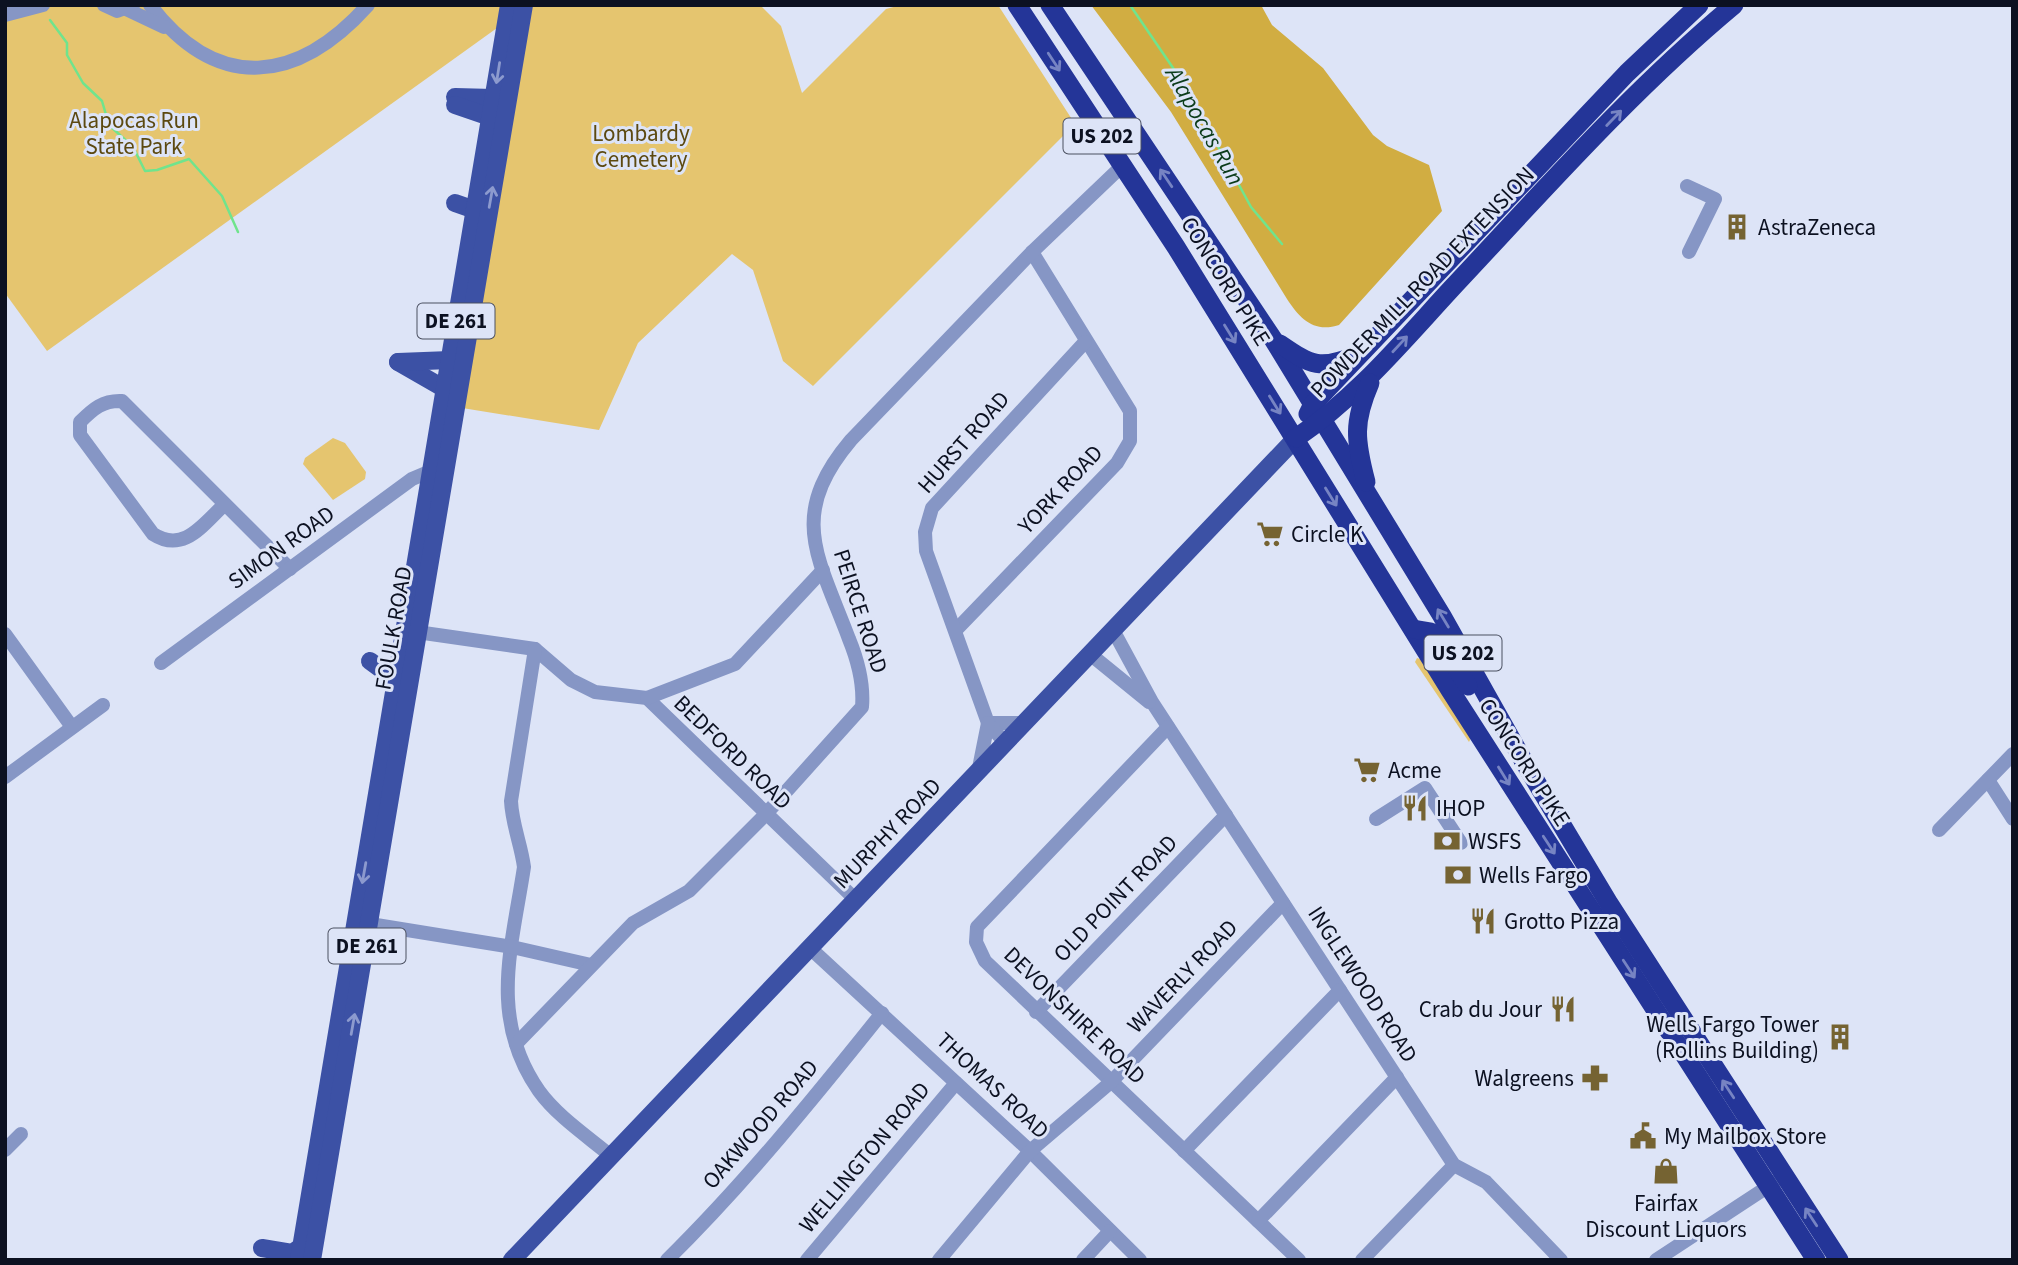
<svg xmlns="http://www.w3.org/2000/svg" width="2018" height="1265" viewBox="0 0 2018 1265" font-family="'Source Sans 3',sans-serif">
	<rect width="100%" height="100%" fill="#dde4f7"/>
	<!-- green -->
	<g fill="#e5c56f">
		<polygon points="5,5 501,5 497,28 47,351 5,293"/>
		<polygon points="524,5 760,5 781,26 802,93 886,9 901,5 998,5 1075,124 813,386 783,361 753,270 732,254 638,343 599,430 456,407"/>
		<polygon points="333,438 345,443 366,472 365,479 333,500 303,464 305,458"/>
		<polygon points="1417,658 1420,659 1471,738 1469,742 1415,662"/>
	</g>
	<!-- forest -->
	<path fill="#d1ad42" d="M1091 5H1261L1272 25 1323 68 1373 135 1387 146 1429 165 1442 211 1339 325C1314 333 1300 319 1287 299L1171 112Z"/>
	<g fill="none" stroke-linecap="round" stroke-linejoin="round">
		<!-- stream -->
		<g stroke="#70e48d" stroke-width="2.5">
			<polyline points="1130,5 1184,84 1251,207 1282,244"/>
			<polyline points="50,20 67,43 67,55 83,83 102,101 109,125 133,147 145,171 157,170 189,159 222,196 238,232"/>
		</g>
		<!-- minor -->
		<g stroke="#8696c5" stroke-width="14">
			<polyline points="104,5 117,11 133,5"/>
			<path d="M150 5C218 94 298 83 368 5"/>
			<polyline points="126,9 164,27"/>
			<polyline points="5,15 43,5"/>
			<polyline points="1687,186 1715,199 1689,252"/>
			<path d="M225 504C203 524 184 554 153 534L80 435V422C93 409 103 400 122 401L290 569"/>
			<polyline points="956,630 1117,463 1130,441 1130,411 1032,252"/>
			<polyline points="1113,630 1152,702 1454,1165 1486,1182 1561,1260"/>
			<polyline points="5,634 72,727"/>
			<polyline points="408,635 417,632 535,649 571,680 595,692 647,698 856,900"/>
			<path d="M535 649 511 801C512 824 521 844 524 867 512 947 488 1018 539 1091 557 1116 587 1136 611 1156"/>
			<polyline points="1090,654 1149,702"/>
			<polyline points="161,663 412,479 431,471"/>
			<polyline points="647,698 735,664 823,570"/>
			<polyline points="988,723 1026,723"/>
			<polyline points="1168,727 977,927 976,942 985,961 1299,1260"/>
			<polyline points="1006,744 988,723 926,551 925,532 932,508 1085,342"/>
			<polyline points="978,773 988,723"/>
			<polyline points="5,777 103,705"/>
			<polyline points="1988,780 2013,819"/>
			<polyline points="1376,819 1425,788 1461,843"/>
			<polyline points="1939,830 2013,754"/>
			<polyline points="370,924 512,947 591,965"/>
			<polyline points="810,948 1030,1151 1140,1260"/>
			<polyline points="1036,1012 1226,815"/>
			<path d="M516 1044 633 923 689 891 765 815 862 707C864 683 858 661 849 639 818 556 787 516 851 440L1032 252 1122 166"/>
			<polyline points="5,1150 21,1134"/>
			<polyline points="1184,1151 1340,990"/>
			<polyline points="1258,1221 1397,1077"/>
			<path d="M667 1260C745 1183 814 1098 882 1013"/>
			<polyline points="807,1260 956,1083"/>
			<polyline points="939,1260 1030,1151 1111,1082 1283,903"/>
			<polyline points="1083,1260 1110,1231"/>
			<polyline points="1362,1260 1454,1165"/>
			<polyline points="1656,1260 1775,1182"/>
		</g>
		<!-- major -->
		<g stroke="#3c51a5" stroke-width="18">
			<polyline points="455,97 493,98"/>
			<polyline points="455,105 490,117"/>
			<polyline points="455,203 475,210"/>
			<polyline points="398,362 445,389"/>
			<polyline points="398,362 450,360"/>
			<polyline points="370,661 396,680"/>
			<polyline points="262,1248 292,1253 298,1249 310,1250"/>
			<polyline points="299,1260 509,5"/>
			<polyline points="312,1260 524,5"/>
			<polyline points="512,1260 1296,438"/>
		</g>
		<!-- highway -->
		<g stroke="#243598" stroke-width="19">
			<polyline points="1017,5 1176,247 1450,690 1816,1260"/>
			<polyline points="1050,5 1273,339 1442,616 1523,760 1608,902 1839,1260"/>
			<path d="M1280 344C1312 366 1320 370 1357 355"/>
			<polyline points="1308,414 1313,404 1627,73 1699,5"/>
			<path d="M1296 438C1356 398 1403 341 1452 288 1543 191 1632 90 1734 5"/>
			<path d="M1366 482C1355 440 1353 422 1370 383"/>
			<polyline points="1413,629 1431,632 1435,636 1468,686"/>
		</g>
	</g>
	<!-- one-way arrows -->
	<defs><path id="oneway-shaft" d="M-6 0H5M1.5-3L5.5 0L1.5 3" fill="none" stroke-width="1.6" stroke-linecap="round" stroke-linejoin="round" transform="scale(1.75)"/></defs>
	<g stroke="#7784c3">
		<use href="#oneway-shaft" transform="translate(1054 62) rotate(57)"/>
		<use href="#oneway-shaft" transform="translate(1614 118) rotate(-46)"/>
		<use href="#oneway-shaft" transform="translate(1166 178) rotate(-124)"/>
		<use href="#oneway-shaft" transform="translate(1230 334) rotate(58)"/>
		<use href="#oneway-shaft" transform="translate(1400 344) rotate(-47)"/>
		<use href="#oneway-shaft" transform="translate(1275 405) rotate(58)"/>
		<use href="#oneway-shaft" transform="translate(1331 497) rotate(58)"/>
		<use href="#oneway-shaft" transform="translate(1443 618) rotate(-121)"/>
		<use href="#oneway-shaft" transform="translate(1504 776) rotate(58)"/>
		<use href="#oneway-shaft" transform="translate(1549 845) rotate(57)"/>
		<use href="#oneway-shaft" transform="translate(1629 969) rotate(57)"/>
		<use href="#oneway-shaft" transform="translate(1728 1089) rotate(-123)"/>
		<use href="#oneway-shaft" transform="translate(1811 1217) rotate(-123)"/>
	</g>
	<g stroke="#8c9ace">
		<use href="#oneway-shaft" transform="translate(498 73) rotate(99)"/>
		<use href="#oneway-shaft" transform="translate(491 197) rotate(-80)"/>
		<use href="#oneway-shaft" transform="translate(364 873) rotate(100)"/>
		<use href="#oneway-shaft" transform="translate(353 1024) rotate(-80)"/>
	</g>
	<!-- icons -->
	<defs>
		<g id="building-bare" transform="scale(2.1)"><path d="M-4-6H4V6H1V3H-1V6H-4ZM-2.5-4.3h1.7v1.8h-1.7ZM.8-4.3h1.7v1.8H.8ZM-2.5-1h1.7V.8h-1.7ZM.8-1h1.7V.8H.8Z" fill="#756332" stroke="#dde4f7" stroke-width="2.5" paint-order="stroke"/></g>
		<g id="supermarket-bare" transform="scale(2.1)"><path d="M-6-5.5h2.5l.6 2H6L4.5 2H-2.5L-4.4-4H-6ZM-1.5 3.2a1.3 1.3 0 1 0 .1 0ZM3 3.2a1.3 1.3 0 1 0 .1 0Z" fill="#756332" stroke="#dde4f7" stroke-width="2.5" paint-order="stroke"/></g>
		<g id="restaurant-bare" transform="scale(2.1)"><path d="M-5-6h1v4h1v-4h1v4h1v-4h1v5L-1.5 .5V6h-2V.5L-5-1ZM5-6V6H3V1.5H1.5Q1.5-4 5-6Z" fill="#756332" stroke="#dde4f7" stroke-width="2.5" paint-order="stroke"/></g>
		<g id="bank-bare" transform="scale(2.1)"><path d="M-6-4H6V4H-6ZM0-2.3a2.3 2.3 0 1 0 0 4.6a2.3 2.3 0 1 0 0-4.6Z" fill="#756332" stroke="#dde4f7" stroke-width="2.5" paint-order="stroke"/></g>
		<g id="pharmacy-bare" transform="scale(2.1)"><path d="M-2-6h4v4h4v4h-4v4h-4v-4h-4v-4h4Z" fill="#756332" stroke="#dde4f7" stroke-width="2.5" paint-order="stroke"/></g>
		<g id="civic-bare" transform="scale(2.1)"><path d="M-.6-6.5H3V-4.5H.6V-3L4-1V1h2V6H-6V1h2V-1L-.6-3ZM-1.2 2.5V6h2.4V2.5Z" fill="#756332" stroke="#dde4f7" stroke-width="2.5" paint-order="stroke"/></g>
		<g id="shop-bare" transform="scale(2.1)"><path d="M-5-2.5h2.3a2.7 3.5 0 0 1 5.4 0H5L5.5 6h-11ZM-1.5-2.5h3a1.5 2.3 0 0 0-3 0Z" fill="#756332" stroke="#dde4f7" stroke-width="2.5" paint-order="stroke"/></g>
	</defs>
	<g fill-rule="evenodd">
		<use href="#building-bare" x="1737" y="227"/>
		<use href="#supermarket-bare" x="1270" y="534"/>
		<use href="#supermarket-bare" x="1367" y="770"/>
		<use href="#restaurant-bare" x="1415" y="808"/>
		<use href="#bank-bare" x="1447" y="841"/>
		<use href="#bank-bare" x="1458" y="875"/>
		<use href="#restaurant-bare" x="1483" y="921"/>
		<use href="#restaurant-bare" x="1563" y="1009"/>
		<use href="#building-bare" x="1840" y="1037"/>
		<use href="#pharmacy-bare" x="1595" y="1078"/>
		<use href="#civic-bare" x="1643" y="1136"/>
		<use href="#shop-bare" x="1666" y="1171"/>
	</g>
	<g text-anchor="middle" stroke-width="6" stroke-linejoin="round" paint-order="stroke">
		<!-- shield labels -->
		<g fill="#dde4f7" stroke="#4b5061" stroke-width="2">
			<rect x="1063.5" y="118.5" width="77" height="35" rx="5"/>
			<rect x="417.5" y="303.5" width="77" height="35" rx="5"/>
			<rect x="1424.5" y="635.5" width="77" height="35" rx="5"/>
			<rect x="328.5" y="928.5" width="77" height="35" rx="5"/>
		</g>
		<g font-size="21" font-weight="bold" fill="#0c1121">
			<text x="1102" y="143">US 202</text>
			<text x="456" y="328">DE 261</text>
			<text x="1463" y="660">US 202</text>
			<text x="367" y="953">DE 261</text>
		</g>
		<!-- park labels -->
		<g font-size="23" fill="#5c4910" stroke="#dde4f7">
			<text x="134" y="128">Alapocas Run<tspan x="134" dy="26">State Park</tspan></text>
			<text x="641" y="141">Lombardy<tspan x="641" dy="26">Cemetery</tspan></text>
		</g>
		<!-- poi labels -->
		<g font-size="23" fill="#0c1121" stroke="#dde4f7" text-anchor="start">
			<text x="1758" y="235">AstraZeneca</text>
			<text x="1291" y="542">Circle K</text>
			<text x="1388" y="778">Acme</text>
			<text x="1436" y="816">IHOP</text>
			<text x="1468" y="849">WSFS</text>
			<text x="1479" y="883">Wells Fargo</text>
			<text x="1504" y="929">Grotto Pizza</text>
			<text x="1542" y="1017" text-anchor="end">Crab du Jour</text>
			<text x="1819" y="1032" text-anchor="end">Wells Fargo Tower<tspan x="1819" dy="26">(Rollins Building)</tspan></text>
			<text x="1574" y="1086" text-anchor="end">Walgreens</text>
			<text x="1664" y="1144">My Mailbox Store</text>
			<text x="1666" y="1211" text-anchor="middle">Fairfax<tspan x="1666" dy="26">Discount Liquors</tspan></text>
		</g>
		<!-- street labels -->
		<g font-size="23" fill="#0c1121" stroke="#dde4f7">
			<text transform="translate(1226 281) rotate(58)" y="8">CONCORD PIKE</text>
			<text transform="translate(1422 282) rotate(-46)" y="8">POWDER MILL ROAD EXTENSION</text>
			<text transform="translate(963 442) rotate(-49)" y="8">HURST ROAD</text>
			<text transform="translate(1060 489) rotate(-47)" y="8">YORK ROAD</text>
			<text transform="translate(281 547) rotate(-36)" y="8">SIMON ROAD</text>
			<text transform="translate(861 611) rotate(72)" y="8">PEIRCE ROAD</text>
			<text transform="translate(393 628) rotate(-80)" y="8">FOULK ROAD</text>
			<text transform="translate(733 752) rotate(44)" y="8">BEDFORD ROAD</text>
			<text transform="translate(1525 762) rotate(57)" y="8">CONCORD PIKE</text>
			<text transform="translate(887 833) rotate(-46)" y="8">MURPHY ROAD</text>
			<text transform="translate(1115 898) rotate(-46)" y="8">OLD POINT ROAD</text>
			<text transform="translate(1182 976) rotate(-46)" y="8">WAVERLY ROAD</text>
			<text transform="translate(1363 984) rotate(57)" y="8">INGLEWOOD ROAD</text>
			<text transform="translate(1075 1015) rotate(44)" y="8">DEVONSHIRE ROAD</text>
			<text transform="translate(993 1085) rotate(43)" y="8">THOMAS ROAD</text>
			<text transform="translate(760 1124) rotate(-49)" y="8">OAKWOOD ROAD</text>
			<text transform="translate(864 1157) rotate(-50)" y="8">WELLINGTON ROAD</text>
		</g>
		<!-- water labels -->
		<g font-size="24" font-style="italic" fill="#0b3b1a" stroke="#dde4f7">
			<text transform="translate(1205 126) rotate(60)" y="8">Alapocas Run</text>
		</g>
	</g>
	<!-- border -->
	<rect width="2018" height="1265" fill="none" stroke="#0c1121" stroke-width="14"/>
</svg>
